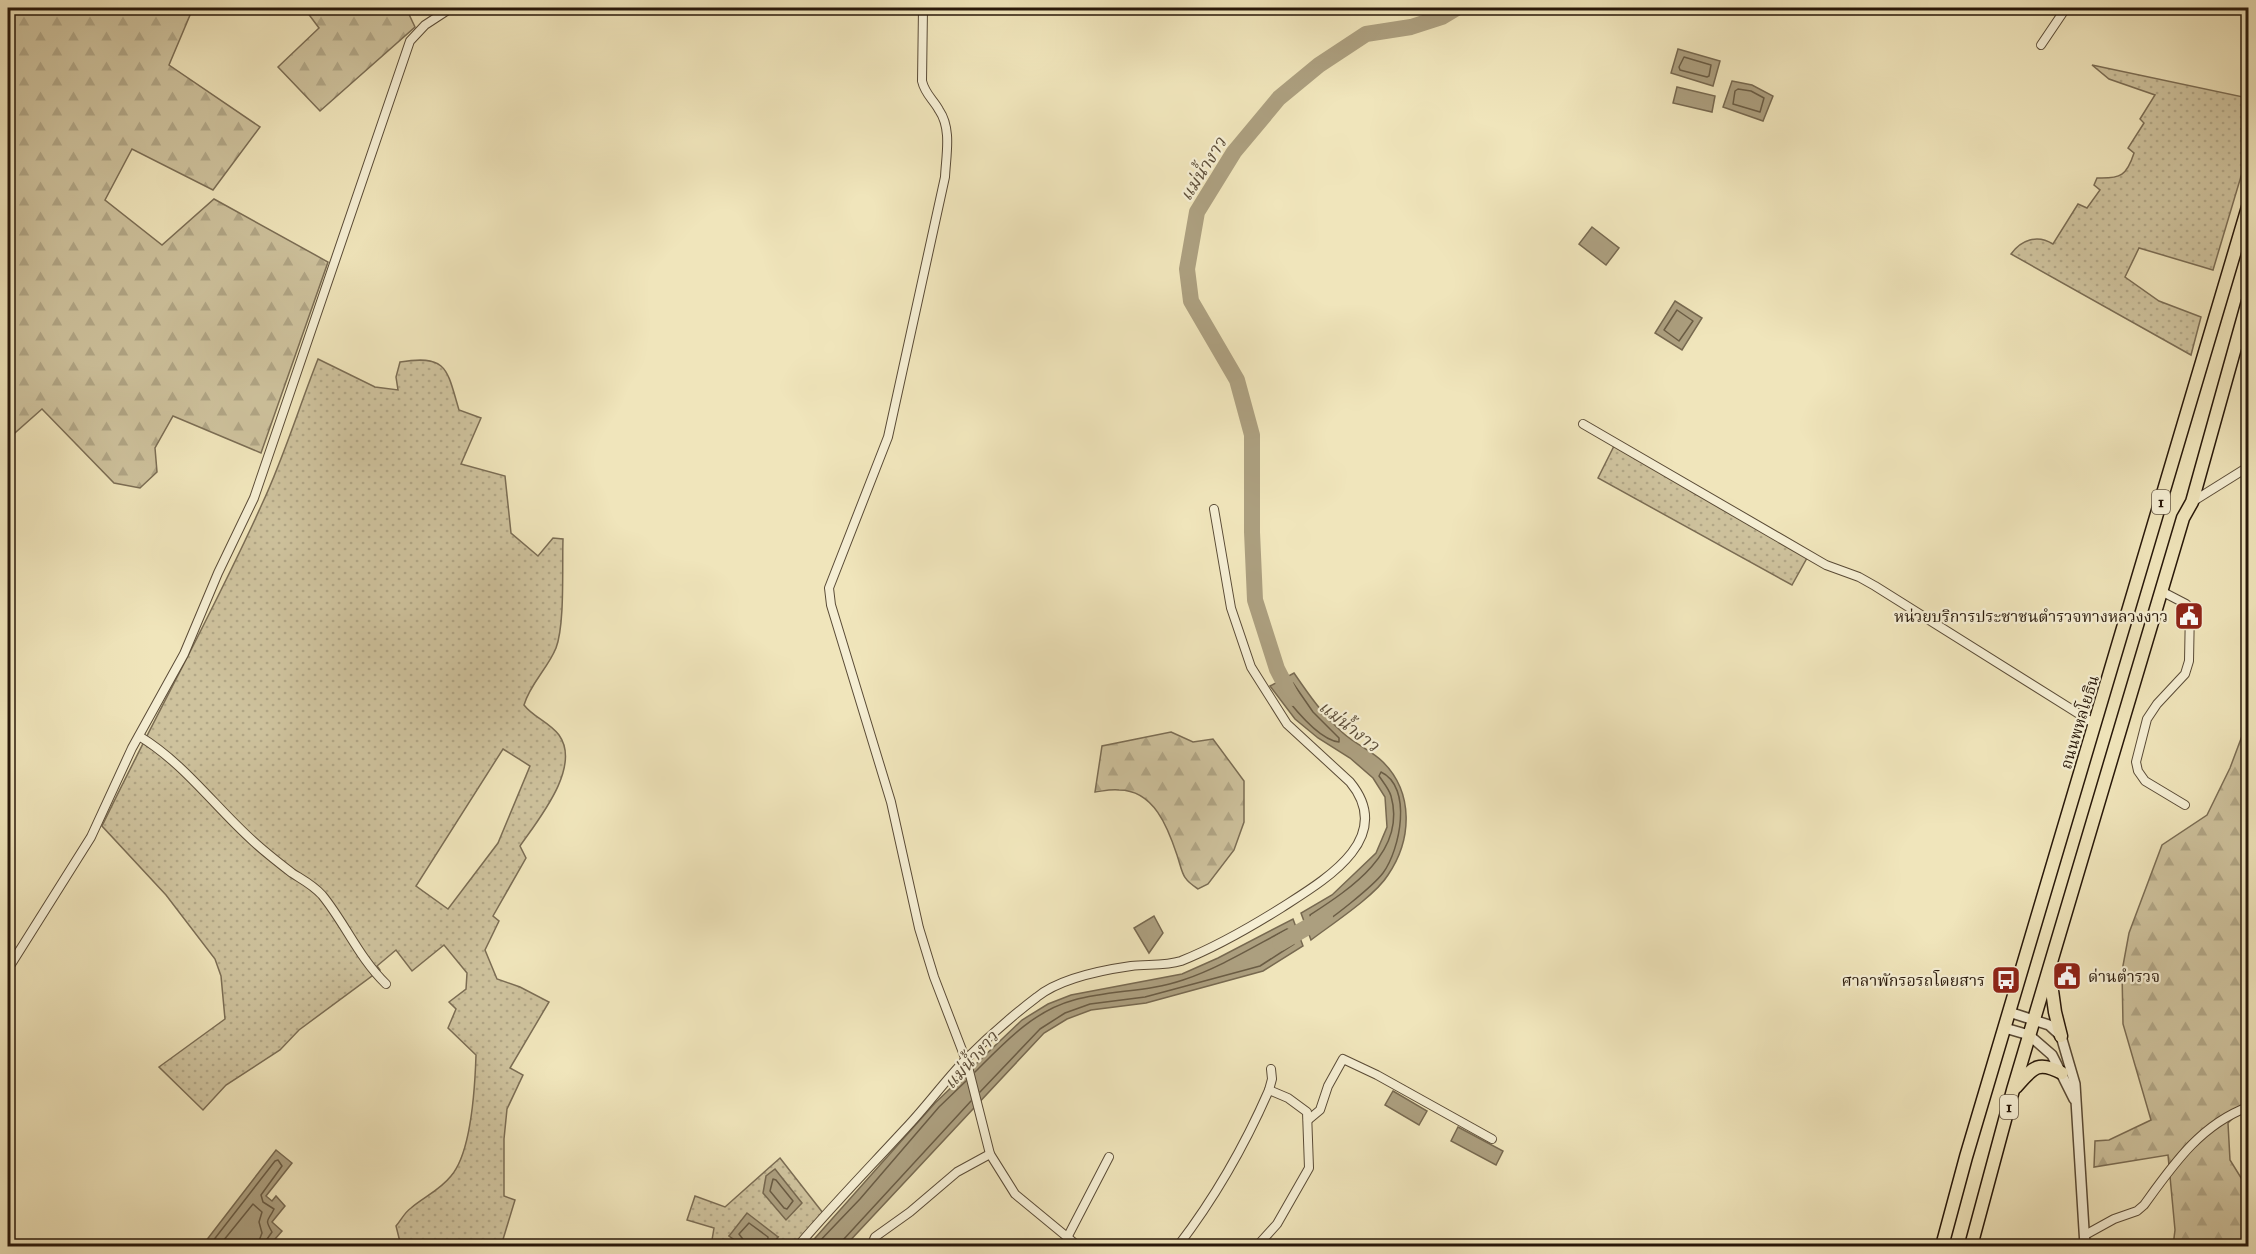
<svg xmlns="http://www.w3.org/2000/svg" width="2256" height="1254" viewBox="0 0 2256 1254" font-family="'IM FELL Great Primer','Noto Serif Thai',serif">
	<defs>
		<pattern id="green-dots" width="8" height="8" patternUnits="userSpaceOnUse" patternTransform="scale(1.5)"><rect width="8" height="8" fill="#cec29d"/><path d="M2 2h.1M6 6h.1" fill="none" stroke="#b1a686" stroke-width="1.8" stroke-linecap="round"/></pattern>
		<pattern id="forest-firs" width="22" height="20" patternUnits="userSpaceOnUse" patternTransform="scale(1.5)"><rect width="22" height="20" fill="#cec29d"/><path d="M5 1l3.5 6h-7zM16 11l3.5 6h-7z" fill="#b1a686"/></pattern>
	</defs>
	<rect width="100%" height="100%" fill="#f0e5bb"/>
	<filter id="stains"><feTurbulence type="fractalNoise" baseFrequency=".00333" numOctaves="4"/><feColorMatrix values="0 0 0 0 .2 0 0 0 0 .09 0 0 0 0 .02 0 0 0 .5 -.17"/></filter>
	<radialGradient id="worn" r=".72"><stop offset=".6" stop-color="#630" stop-opacity="0"/><stop offset="1" stop-color="#630" stop-opacity=".3"/></radialGradient>
	<!-- green -->
	<g fill="url(#green-dots)" stroke="#7b6d54" stroke-width="1.5" fill-rule="evenodd">
		<path d="M2092 65 2248 98V153L2213 270 2139 248 2125 277 2159 301 2201 317 2191 355 2011 254C2021 240 2037 234 2053 244L2078 204 2087 208 2100 190 2094 185 2097 178C2121 179 2127 175 2134 153L2128 148 2144 123 2140 119 2155 95 2109 79Z"/>
		<path d="M318 359 375 387 398 390 396 377 400 362C448 354 447 370 459 410L481 418 461 464 505 476 511 533 538 556 553 538 563 539C562 567 565 624 556 648 548 668 530 684 524 705 533 717 549 722 559 735 582 767 538 820 520 846L526 858 493 916 499 921 485 950 497 979 520 987 549 1002 510 1068 523 1075 507 1109 504 1139V1196L515 1200 501 1246H401L396 1226C401 1220 405 1212 411 1208 424 1197 440 1190 451 1176 471 1153 475 1086 476 1055L448 1028 456 1009 449 1002 466 989 467 973 444 945 412 971 396 950 377 966 380 970 299 1030 280 1050 226 1085 203 1110 159 1067 225 1019 221 976 215 959 166 895 102 826C154 718 213 613 262 504 284 457 299 407 318 359ZM503 749 530 766 498 843 448 909 416 886Z"/>
		<polygon points="1614,446 1807,558 1792,585 1598,478"/>
		<polygon points="780,1158 823,1213 793,1246 771,1246 778,1237 730,1236 743,1246 736,1246 730,1241 726,1246 711,1246 714,1228 687,1220 695,1196 725,1207"/>
	</g>
	<!-- forest -->
	<g fill="url(#forest-firs)" stroke="#7b6d54" stroke-width="1.5">
		<polygon points="8,8 193,8 169,65 260,127 213,190 132,149 105,200 162,245 214,199 328,262 261,453 173,416 155,448 157,472 140,488 114,483 42,409 8,439"/>
		<polygon points="304,8 406,8 415,27 320,111 278,67 319,28"/>
		<polygon points="2248,720 2248,1103 2228,1123 2230,1160 2248,1189 2248,1246 2173,1246 2175,1230 2168,1155 2094,1167 2095,1141 2109,1140 2151,1120 2123,1024 2122,971 2129,933 2162,845 2207,815 2230,768"/>
		<path d="M1171 732 1193 742 1213 739 1244 781V822L1234 850 1208 884 1198 889C1181 878 1183 873 1177 855 1168 828 1154 790 1119 790 1111 789 1103 791 1095 792L1102 746Z"/>
	</g>
	<!-- water -->
	<g fill="#ac9f7f" stroke="#776950" stroke-width="1.5">
		<polygon points="1678,49 1720,61 1713,86 1671,73"/>
		<polygon points="1732,81 1752,85 1773,96 1763,121 1723,107"/>
		<polygon points="1677,87 1715,96 1712,112 1673,103"/>
		<polygon points="1592,227 1619,248 1606,265 1579,244"/>
		<polygon points="1675,301 1702,318 1682,350 1655,333"/>
		<path d="M1294 673C1309 695 1323 715 1343 733 1355 744 1372 751 1383 762 1414 793 1412 840 1388 875 1375 896 1332 924 1311 940L1301 913 1332 895 1376 853 1387 827 1385 797 1373 778 1350 758 1318 738 1295 719 1270 686Z"/>
		<polygon points="1154,916 1163,933 1149,953 1134,928"/>
		<polygon points="1293,919 1303,946 1263,971 1146,1003 1091,1010 1067,1019 1044,1033 845,1246 808,1246 935,1103 1022,1020 1048,1004 1071,995 1182,974 1218,958"/>
		<polygon points="1393,1091 1427,1111 1419,1125 1385,1105"/>
		<polygon points="1458,1127 1503,1151 1496,1165 1451,1141"/>
		<polygon points="276,1150 292,1163 266,1196 272,1201 276,1196 285,1206 272,1222 282,1231 269,1246 202,1246"/>
		<polygon points="775,1169 802,1203 786,1220 763,1193 766,1176"/>
		<polygon points="747,1213 778,1237 771,1246 743,1246 729,1236"/>
	</g>
	<g fill="none" stroke-linecap="round" stroke-linejoin="round">
		<!-- shore -->
		<g stroke="#6a5c44" stroke-width="1.5">
			<polygon points="1684,57 1711,65 1709,76 1707,77 1680,70 1679,67"/>
			<polygon points="1738,89 1751,91 1764,98 1760,112 1733,104 1735,91"/>
			<polygon points="1677,310 1693,321 1679,341 1664,330"/>
			<path d="M1290 682 1293 683 1313 712 1339 738V742C1318 740 1292 706 1280 690L1281 687Z"/>
			<path d="M1381 772C1413 787 1400 850 1383 873 1374 885 1327 924 1314 928L1310 915C1350 889 1407 852 1391 796 1389 789 1383 782 1379 776Z"/>
			<path d="M975 1072C1004 1043 1033 1011 1074 1000 1110 990 1148 992 1183 980 1219 968 1253 947 1287 929L1291 931 1294 944 1260 966 1145 997 1090 1004 1065 1013 1040 1029 980 1092"/>
			<polygon points="773,1179 776,1180 793,1201 787,1209 784,1208 770,1191"/>
			<path d="M209 1246 275 1161 278 1160 282 1166 261 1195 263 1202 274 1209C268 1222 264 1218 272 1232L265 1242V1246"/>
			<polyline points="219,1246 253,1204 262,1212 259,1222 262,1233 257,1246"/>
			<polyline points="746,1246 745,1242 739,1234 749,1223 768,1237 767,1246"/>
			<polyline points="815,1246 860,1199 939,1107 966,1081"/>
			<polyline points="841,1246 843,1240 971,1101"/>
		</g>
		<!-- river -->
		<g stroke="#ac9f7f" stroke-width="16">
			<polyline points="1292,698 1277,669 1255,600 1252,532 1252,435 1237,380 1191,301 1187,269 1197,212 1234,152 1279,98 1319,65 1366,34 1411,27 1442,17 1457,8"/>
			<polyline points="1280,943 1325,917"/>
		</g>
		<!-- minor casing -->
		<g stroke="#5a4b36" stroke-width="10">
			<g id="minor">
				<path d="M923 8 922 81C925 94 933 99 939 110 952 129 946 155 945 177L888 437 829 588 831 605 891 802 919 928 934 977 967 1063 990 1154 1015 1194 1078 1246"/>
				<polyline points="2041,45 2066,8"/>
				<polyline points="1583,424 1826,565 1859,577 1875,586 2095,724"/>
				<polyline points="2192,502 2248,467"/>
				<polyline points="2161,591 2186,604 2190,608 2189,661 2185,674 2157,704 2147,719 2136,762 2138,771 2145,781 2185,805"/>
				<path d="M139 736C184 763 215 807 253 841 266 853 279 863 292 873 303 880 313 885 322 895 345 923 359 958 386 984"/>
				<polyline points="8,969 91,837 132,748 184,654 218,573 254,498 410,41 425,25 451,8"/>
				<polyline points="1308,1120 1320,1110 1328,1086 1343,1059 1377,1075 1492,1139"/>
				<path d="M2085 1235 2114 1219 2137 1211 2144 1205C2173 1165 2200 1125 2248 1107"/>
				<polyline points="1068,1236 1109,1157"/>
				<path d="M798 1246C832 1206 869 1168 905 1129 926 1107 944 1082 965 1060 987 1038 1012 1016 1037 997 1059 979 1103 970 1131 966 1147 964 1165 966 1181 961 1216 947 1249 928 1281 908 1323 881 1397 839 1350 782L1287 724 1251 667 1231 608 1214 509"/>
				<polyline points="871,1246 875,1237 910,1212 957,1172 990,1154"/>
				<path d="M1178 1246C1214 1199 1245 1145 1269 1090L1272 1079 1271 1069"/>
				<polyline points="1257,1246 1277,1224 1309,1168 1307,1112 1288,1098 1269,1090"/>
			</g>
		</g>
		<!-- tertiary casing -->
		<g stroke="#5a4b36" stroke-width="12">
			<g id="tertiary">
				<polyline points="2009,1012 2049,1025 2061,1036 2075,1084 2085,1246"/>
				<polyline points="2005,1028 2029,1035 2052,1055 2074,1099"/>
			</g>
		</g>
		<!-- trunk casing -->
		<g stroke="#28180a" stroke-width="15">
			<g id="trunk">
				<polyline points="2050,976 2055,1012 2061,1036"/>
				<path d="M2016 1087C2033 1068 2037 1060 2062 1073"/>
				<polyline points="1942,1246 1966,1157 2248,207"/>
				<polyline points="1971,1246 2013,1090 2183,518 2192,502 2248,301"/>
			</g>
		</g>
		<!-- minor -->
		<use href="#minor" stroke="#f5eed3" stroke-width="8"/>
		<!-- tertiary -->
		<use href="#tertiary" stroke="#f5eed3" stroke-width="9"/>
		<!-- trunk -->
		<use href="#trunk" stroke="#f0e5bb" stroke-width="12"/>
	</g>
	<!-- icons -->
	<defs>
		<g id="civic-square" transform="scale(1.5)"><rect x="-9" y="-9" width="18" height="18" rx="4" fill="#8f2418" stroke="#f5eed3"/><path d="M-.6-6.5H3V-4.5H.6V-3L4-1V1h2V6H-6V1h2V-1L-.6-3ZM-1.2 2.5V6h2.4V2.5Z" fill="#fff"/></g>
		<g id="bus-square" transform="scale(1.5)"><rect x="-9" y="-9" width="18" height="18" rx="4" fill="#8f2418" stroke="#f5eed3"/><path d="M-5-6H5V4H4V6H2V4H-2V6H-4V4H-5ZM-3.5-4V0h7V-4ZM-3.5 1.2v1.5H-2V1.2ZM2 1.2v1.5H3.5V1.2Z" fill="#fff"/></g>
	</defs>
	<g fill-rule="evenodd">
		<use href="#civic-square" x="2189" y="616"/>
		<use href="#civic-square" x="2067" y="976"/>
		<use href="#bus-square" x="2006" y="980"/>
	</g>
	<g text-anchor="middle" stroke-width="4.5" stroke-linejoin="round" paint-order="stroke">
		<!-- shield labels -->
		<g fill="#f5eed3" stroke="#665846" stroke-width="1.5">
			<rect x="2152" y="490" width="18" height="24" rx="4.5"/>
			<rect x="2000" y="1095" width="18" height="24" rx="4.5"/>
		</g>
		<g font-size="15" font-weight="bold" fill="#28180a">
			<text x="2161" y="507">1</text>
			<text x="2009" y="1112">1</text>
		</g>
		<!-- poi labels -->
		<g font-size="16" fill="#28180a" stroke="#f5eed3" text-anchor="end">
			<text x="2168" y="622">หน่วยบริการประชาชนตำรวจทางหลวงงาว</text>
			<text x="2088" y="982" text-anchor="start">ด่านตำรวจ</text>
			<text x="1985" y="986">ศาลาพักรอรถโดยสาร</text>
		</g>
		<!-- street labels -->
		<g font-size="16" fill="#28180a" stroke="#f5eed3">
			<text transform="translate(2079 722) rotate(-73)" y="6">ถนนพหลโยธิน</text>
		</g>
		<!-- water labels -->
		<g font-size="18" font-style="italic" fill="#5d4e39" stroke="#f5eed3">
			<text transform="translate(1203 169) rotate(-58)" y="6">แม่น้ำงาว</text>
			<text transform="translate(1349 726) rotate(38)" y="6">แม่น้ำงาว</text>
			<text transform="translate(971 1060) rotate(-48)" y="6">แม่น้ำงาว</text>
		</g>
	</g>
	<!-- margin -->
	<rect width="2256" height="1254" fill="none" stroke="#f0e5bb" stroke-width="30"/>
	<rect x="9" y="9" width="2238" height="1236" fill="none" stroke="#28180a" stroke-width="3"/>
	<rect x="15" y="15" width="2226" height="1224" fill="none" stroke="#28180a" stroke-width="1.5"/>
	<rect width="100%" height="100%" filter="url(#stains)"/>
	<rect width="100%" height="100%" fill="url(#worn)"/>
</svg>
